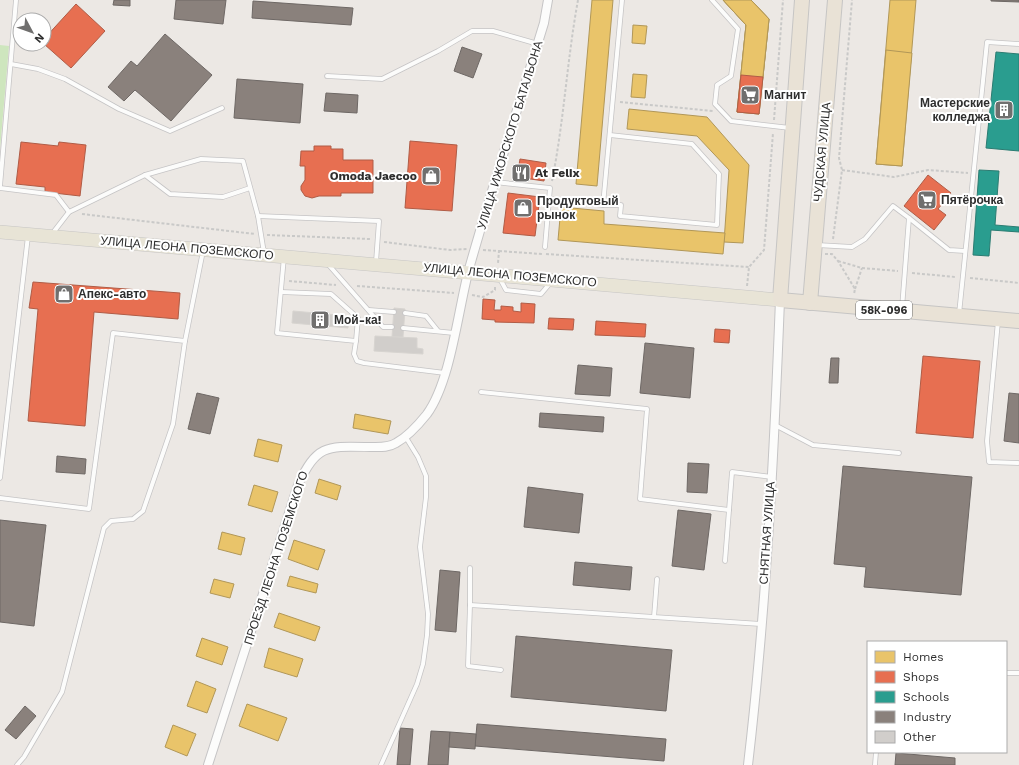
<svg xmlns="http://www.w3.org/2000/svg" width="1019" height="765" viewBox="0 0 1019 765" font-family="'Work Sans',sans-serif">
	<rect width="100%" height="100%" fill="#ece8e4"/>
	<!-- green -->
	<polygon fill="#cee6be" points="0,45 9,46 0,149"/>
	<!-- homes -->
	<g fill="#e9c46a" stroke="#b19758">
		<polygon points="592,0 613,0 597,186 576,184"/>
		<polygon points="723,0 751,0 769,19 763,77 741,75 746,25"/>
		<polygon points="723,0 751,0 769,19 759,114 737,112 746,25"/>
		<polygon points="723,0 751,0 769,19 759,114 737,112 746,25"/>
		<polygon points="890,0 916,0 902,166 876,164"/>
		<polygon points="633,25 647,26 645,44 632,43"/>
		<polygon points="886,50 912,53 902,166 876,164"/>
		<polygon points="633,74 647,75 645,98 631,97"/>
		<polygon points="629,109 707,117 749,165 743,243 724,242 729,170 697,136 627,129"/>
		<polygon points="561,207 604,211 604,224 725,233 723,254 558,240"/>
		<polygon points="355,414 391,421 388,434 353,428"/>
		<polygon points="258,439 282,445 278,462 254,456"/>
		<polygon points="319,479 341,486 337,500 315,493"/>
		<polygon points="254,485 278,492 272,512 248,505"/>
		<polygon points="222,532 245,538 241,555 218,549"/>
		<polygon points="294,540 325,550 318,570 288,559"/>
		<polygon points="290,576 318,584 316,593 287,586"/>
		<polygon points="214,579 234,584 230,598 210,593"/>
		<polygon points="279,613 320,627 315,641 274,627"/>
		<polygon points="202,638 228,647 222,665 196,656"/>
		<polygon points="269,648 303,659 297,677 264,667"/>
		<polygon points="196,681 216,689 207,713 187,706"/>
		<polygon points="247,704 287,718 278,741 239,726"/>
		<polygon points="173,725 196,734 187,756 165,747"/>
	</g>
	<!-- shops -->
	<g fill="#e76f51" stroke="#b05c46">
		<polygon points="76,4 105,31 71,68 44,44 44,39"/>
		<polygon points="741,75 763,77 759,114 737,112"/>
		<polygon points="410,141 457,145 452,211 405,208"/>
		<polygon points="21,142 58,146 59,142 86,145 80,196 45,192 45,187 16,184"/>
		<polygon points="314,146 331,146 331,149 343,149 343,160 373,160 373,193 341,193 341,196 319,196 312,198 305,196 301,190 301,186 305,180 305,166 300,166 301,151 314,151"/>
		<polygon points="520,159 546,163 544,181 517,177"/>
		<polygon points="928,175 951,193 938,209 946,215 934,230 904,206"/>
		<polygon points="508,193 540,197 535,236 503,233"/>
		<polygon points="33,282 180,293 178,319 94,312 85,426 28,421 38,309 29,308"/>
		<polygon points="483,299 495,300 494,310 501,310 501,306 513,307 513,311 521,312 521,303 535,304 534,323 495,322 495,320 482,319"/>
		<polygon points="549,318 574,319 573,330 548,329"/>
		<polygon points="596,321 646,324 645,337 595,335"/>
		<polygon points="715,329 730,330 729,343 714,342"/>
		<polygon points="923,356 980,361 973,438 916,433"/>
	</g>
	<!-- schools -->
	<g fill="#2a9d8f" stroke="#2b7c72">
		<polygon points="996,52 1019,54 1019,151 986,148"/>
		<polygon points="979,170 999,171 995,225 1019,227 1019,232 991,230 989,256 973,255"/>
	</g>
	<!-- industry -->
	<g fill="#8a817c" stroke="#6e6865">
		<polygon points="114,0 130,0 130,6 113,5"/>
		<polygon points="176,0 226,0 223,24 174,19"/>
		<polygon points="991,0 1019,0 1019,2 991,1"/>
		<polygon points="253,1 353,8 351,25 252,18"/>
		<polygon points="165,34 212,75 171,121 135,90 124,101 108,87 131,61 137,66"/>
		<polygon points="462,47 482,54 473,78 454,71"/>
		<polygon points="237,79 303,84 300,123 234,118"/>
		<polygon points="326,93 358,95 357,113 324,111"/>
		<polygon points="645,343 694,348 690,398 640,393"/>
		<polygon points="831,358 839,358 838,383 829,383"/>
		<polygon points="578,365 612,368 610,396 575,394"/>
		<polygon points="197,393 219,398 210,434 188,429"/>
		<polygon points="1009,393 1019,394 1019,443 1004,441"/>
		<polygon points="540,413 604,417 603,432 539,427"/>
		<polygon points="57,456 86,459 85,474 56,472"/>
		<polygon points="688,463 709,464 707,493 687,492"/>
		<polygon points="843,466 972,477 961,595 864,587 866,567 834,564"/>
		<polygon points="528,487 583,494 579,533 524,527"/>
		<polygon points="678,510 711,514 704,570 672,566"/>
		<polygon points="0,520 46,525 34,626 0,622"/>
		<polygon points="575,562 632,567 630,590 573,585"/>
		<polygon points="440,570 460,572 456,632 435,630"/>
		<polygon points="516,636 672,650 666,711 511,697"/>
		<polygon points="25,706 36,716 16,739 5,730"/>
		<polygon points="477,724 666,739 664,761 475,746"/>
		<polygon points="400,728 413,729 410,765 397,765"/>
		<polygon points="431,731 450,732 448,765 428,765"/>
		<polygon points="450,732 476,734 475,749 449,747"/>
		<polygon points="896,753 955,758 955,765 895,765"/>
	</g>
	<!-- building -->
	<g fill="#d1cecb" stroke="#d7d4d0">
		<polygon points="394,308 405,309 403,337 392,337"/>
		<polygon points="293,311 349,316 348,328 292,323"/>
		<polygon points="375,336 417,338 417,348 423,349 423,354 374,351"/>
	</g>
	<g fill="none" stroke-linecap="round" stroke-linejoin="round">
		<!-- service casing -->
		<g stroke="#c5c4c5" stroke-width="5.5">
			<g id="service">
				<polyline points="712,0 738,29 731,76 717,85 715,104 731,121 790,128"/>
				<polyline points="11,64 38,69 65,79 119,109 170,131 222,108"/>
				<polyline points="327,76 382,79 438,51 472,31 493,31 538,44"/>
				<polyline points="145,175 170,194 223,197 250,188"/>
				<polyline points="495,182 550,188 545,247"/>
				<polyline points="0,186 16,0"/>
				<polyline points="0,188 56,195 69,212"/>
				<polyline points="550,199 603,205 621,205 620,216 717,225 719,174 692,144 610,135"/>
				<polyline points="603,205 622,0"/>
				<polyline points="258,216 379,221 376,262"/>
				<polyline points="909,218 949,250 965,251"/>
				<polyline points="52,234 69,212 145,175 201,159 243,161 258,216 264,253"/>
				<polyline points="817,245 852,247 865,239 893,206 909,218 902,308"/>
				<polyline points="284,257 277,333 356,341 354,354 357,361 364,363 445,373"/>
				<polyline points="327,263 383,327 392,327"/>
				<polyline points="499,277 506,290 541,294 551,282"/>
				<polyline points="281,292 331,294 358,318 356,341"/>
				<polyline points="369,310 394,312"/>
				<polyline points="405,313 426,316 438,331"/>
				<polyline points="959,314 987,42 1019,44"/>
				<polyline points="998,321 987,441 989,462 1018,463"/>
				<polyline points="403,328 454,333"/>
				<polyline points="185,341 203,251"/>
				<polyline points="481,392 647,409 640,499 729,510"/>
				<polyline points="775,425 813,445 899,453"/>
				<polyline points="0,478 28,236"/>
				<polyline points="0,498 89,509 113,333 185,341 173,424 143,511 133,519 111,521 104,528 62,692 24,757 17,765"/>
				<polyline points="725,561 732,472 772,477"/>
				<polyline points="470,605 470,568"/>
				<polyline points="654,617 657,579"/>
				<polyline points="501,670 468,666 470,605 761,624"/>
				<polyline points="1006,673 1019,673"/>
				<polyline points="381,765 417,684 423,664 427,635 428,614 420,547 426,497 426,476 418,457 405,436"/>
				<polyline points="875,765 876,752"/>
			</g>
		</g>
		<!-- minor casing -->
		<g stroke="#c5c4c5" stroke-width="10">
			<g id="minor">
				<path d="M208 765 298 485C317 444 327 446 370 447 379 447 388 448 396 443 407 437 419 424 427 414 451 381 458 310 469 269 492 187 519 105 544 23L548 0"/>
				<path d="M748 765C766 611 774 455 780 300"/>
			</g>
		</g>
		<!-- primary casing -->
		<g stroke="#c6c5c4" stroke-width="14">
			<path id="primary" d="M0 232C260 253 520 276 780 300"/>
		</g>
		<!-- trunk casing -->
		<g stroke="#c6c5c4" stroke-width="16">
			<g id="trunk">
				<polyline points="802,0 780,300 1019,321"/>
				<polyline points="810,303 835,0"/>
			</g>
		</g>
		<!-- path -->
		<g stroke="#c9c9c8" stroke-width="2" stroke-dasharray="3 2" stroke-linecap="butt">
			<polyline points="620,102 713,111"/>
			<polyline points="774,120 783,0"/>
			<polyline points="842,170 894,177 928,170 968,173"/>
			<path d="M552 181C564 121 567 60 578 0"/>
			<polyline points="82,214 255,234"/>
			<polyline points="267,235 370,239"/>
			<polyline points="833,239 842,170 839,158 852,0"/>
			<polyline points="384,242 450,250 467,249"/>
			<polyline points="483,250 499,251 498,263"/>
			<polyline points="499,251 542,254"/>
			<polyline points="546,254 749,267"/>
			<polyline points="825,254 832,254 838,261 855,289 854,294"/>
			<polyline points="838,261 862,268 898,271"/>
			<polyline points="912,273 956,277"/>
			<polyline points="970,278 1019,283"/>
			<polyline points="289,281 336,285"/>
			<polyline points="357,286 454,293"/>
			<polyline points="747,286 749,267 764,250 773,133"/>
			<polyline points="855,289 862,268"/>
			<polyline points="472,295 483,297 495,290 495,287"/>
		</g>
		<!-- service -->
		<use href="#service" stroke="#fcfcfb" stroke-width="4"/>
		<!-- minor -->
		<use href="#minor" stroke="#fcfcfb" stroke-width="8"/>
		<!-- primary -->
		<use href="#primary" stroke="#e8e4d6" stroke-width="13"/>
		<!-- trunk -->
		<use href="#trunk" stroke="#e9e2d6" stroke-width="14"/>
	</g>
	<!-- icons -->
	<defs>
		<g id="supermarket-square" transform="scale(1)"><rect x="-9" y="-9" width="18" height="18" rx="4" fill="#706f6e" stroke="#fff"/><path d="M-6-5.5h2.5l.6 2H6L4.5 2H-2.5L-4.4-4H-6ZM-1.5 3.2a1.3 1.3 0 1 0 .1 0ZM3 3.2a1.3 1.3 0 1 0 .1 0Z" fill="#fff"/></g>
		<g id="building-square" transform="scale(1)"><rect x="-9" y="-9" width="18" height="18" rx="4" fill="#706f6e" stroke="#fff"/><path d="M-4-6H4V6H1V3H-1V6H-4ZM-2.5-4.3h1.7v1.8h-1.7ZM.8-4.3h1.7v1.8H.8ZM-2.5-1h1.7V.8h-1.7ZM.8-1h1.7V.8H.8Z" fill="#fff"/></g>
		<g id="restaurant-square" transform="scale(1)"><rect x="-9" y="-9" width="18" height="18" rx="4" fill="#706f6e" stroke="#fff"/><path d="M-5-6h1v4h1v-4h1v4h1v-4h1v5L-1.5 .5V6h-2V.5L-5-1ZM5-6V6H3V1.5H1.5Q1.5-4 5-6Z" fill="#fff"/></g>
		<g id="shop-square" transform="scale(1)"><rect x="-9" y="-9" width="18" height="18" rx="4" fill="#706f6e" stroke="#fff"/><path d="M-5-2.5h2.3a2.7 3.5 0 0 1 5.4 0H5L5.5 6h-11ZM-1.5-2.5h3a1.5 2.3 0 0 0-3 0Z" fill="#fff"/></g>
	</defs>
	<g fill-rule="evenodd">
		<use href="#supermarket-square" x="750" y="95"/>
		<use href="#building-square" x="1004" y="110"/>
		<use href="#restaurant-square" x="521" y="173"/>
		<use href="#shop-square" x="431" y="176"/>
		<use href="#supermarket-square" x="927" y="200"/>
		<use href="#shop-square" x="523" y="208"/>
		<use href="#shop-square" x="64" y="294"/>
		<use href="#building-square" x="320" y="320"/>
	</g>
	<g text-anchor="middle" stroke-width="4" stroke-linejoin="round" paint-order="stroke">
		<!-- shield labels -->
		<rect fill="#fff" stroke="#6d6d6d" stroke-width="1" x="856" y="301" width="56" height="18" rx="3"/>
		<g font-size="11" font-weight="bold" fill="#2e2e2e">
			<text x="884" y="314">58К-096</text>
		</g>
		<!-- poi labels -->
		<g font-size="12" font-weight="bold" fill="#2e2e2e" stroke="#fff" text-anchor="start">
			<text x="764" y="99">Магнит</text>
			<text x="990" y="107" text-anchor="end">Мастерские<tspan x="990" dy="14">колледжа</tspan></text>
			<text x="535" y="177">At Felix</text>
			<text x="417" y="180" text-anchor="end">Omoda Jaecoo</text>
			<text x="941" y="204">Пятёрочка</text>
			<text x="537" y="205">Продуктовый<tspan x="537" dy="14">рынок</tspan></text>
			<text x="78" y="298">Апекс-авто</text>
			<text x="334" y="324">Мой-ка!</text>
		</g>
		<!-- street labels -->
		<g font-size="12" fill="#2e2e2e" stroke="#fff">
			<text transform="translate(510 135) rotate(-73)" y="4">УЛИЦА ИЖОРСКОГО БАТАЛЬОНА</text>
			<text transform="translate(822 152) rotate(-85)" y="4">ЧУДСКАЯ УЛИЦА</text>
			<text transform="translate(187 248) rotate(5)" y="4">УЛИЦА ЛЕОНА ПОЗЕМСКОГО</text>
			<text transform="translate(510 275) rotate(5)" y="4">УЛИЦА ЛЕОНА ПОЗЕМСКОГО</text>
			<text transform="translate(767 533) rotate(-86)" y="4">СНЯТНАЯ УЛИЦА</text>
			<text transform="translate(276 558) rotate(-72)" y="4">ПРОЕЗД ЛЕОНА ПОЗЕМСКОГО</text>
		</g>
	</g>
	<!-- legend -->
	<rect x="867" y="641" width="140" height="112" fill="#ffffff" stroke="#ababab"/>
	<rect x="875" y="651" width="20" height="12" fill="#e9c46a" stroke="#ababab"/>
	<text x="903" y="661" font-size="12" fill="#2e2e2e">Homes</text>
	<rect x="875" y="671" width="20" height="12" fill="#e76f51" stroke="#ababab"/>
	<text x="903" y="681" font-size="12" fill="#2e2e2e">Shops</text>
	<rect x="875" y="691" width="20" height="12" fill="#2a9d8f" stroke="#ababab"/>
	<text x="903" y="701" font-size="12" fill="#2e2e2e">Schools</text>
	<rect x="875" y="711" width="20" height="12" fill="#8a817c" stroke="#ababab"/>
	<text x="903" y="721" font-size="12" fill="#2e2e2e">Industry</text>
	<rect x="875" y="731" width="20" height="12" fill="#d1cecb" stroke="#ababab"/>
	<text x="903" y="741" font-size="12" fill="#2e2e2e">Other</text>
	<!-- north arrow -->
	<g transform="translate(32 32) rotate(131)"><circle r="19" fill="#ffffff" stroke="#ababab"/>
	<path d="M0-3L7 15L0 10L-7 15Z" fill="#706f6e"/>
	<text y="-6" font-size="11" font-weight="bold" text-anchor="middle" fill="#2e2e2e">N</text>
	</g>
</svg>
